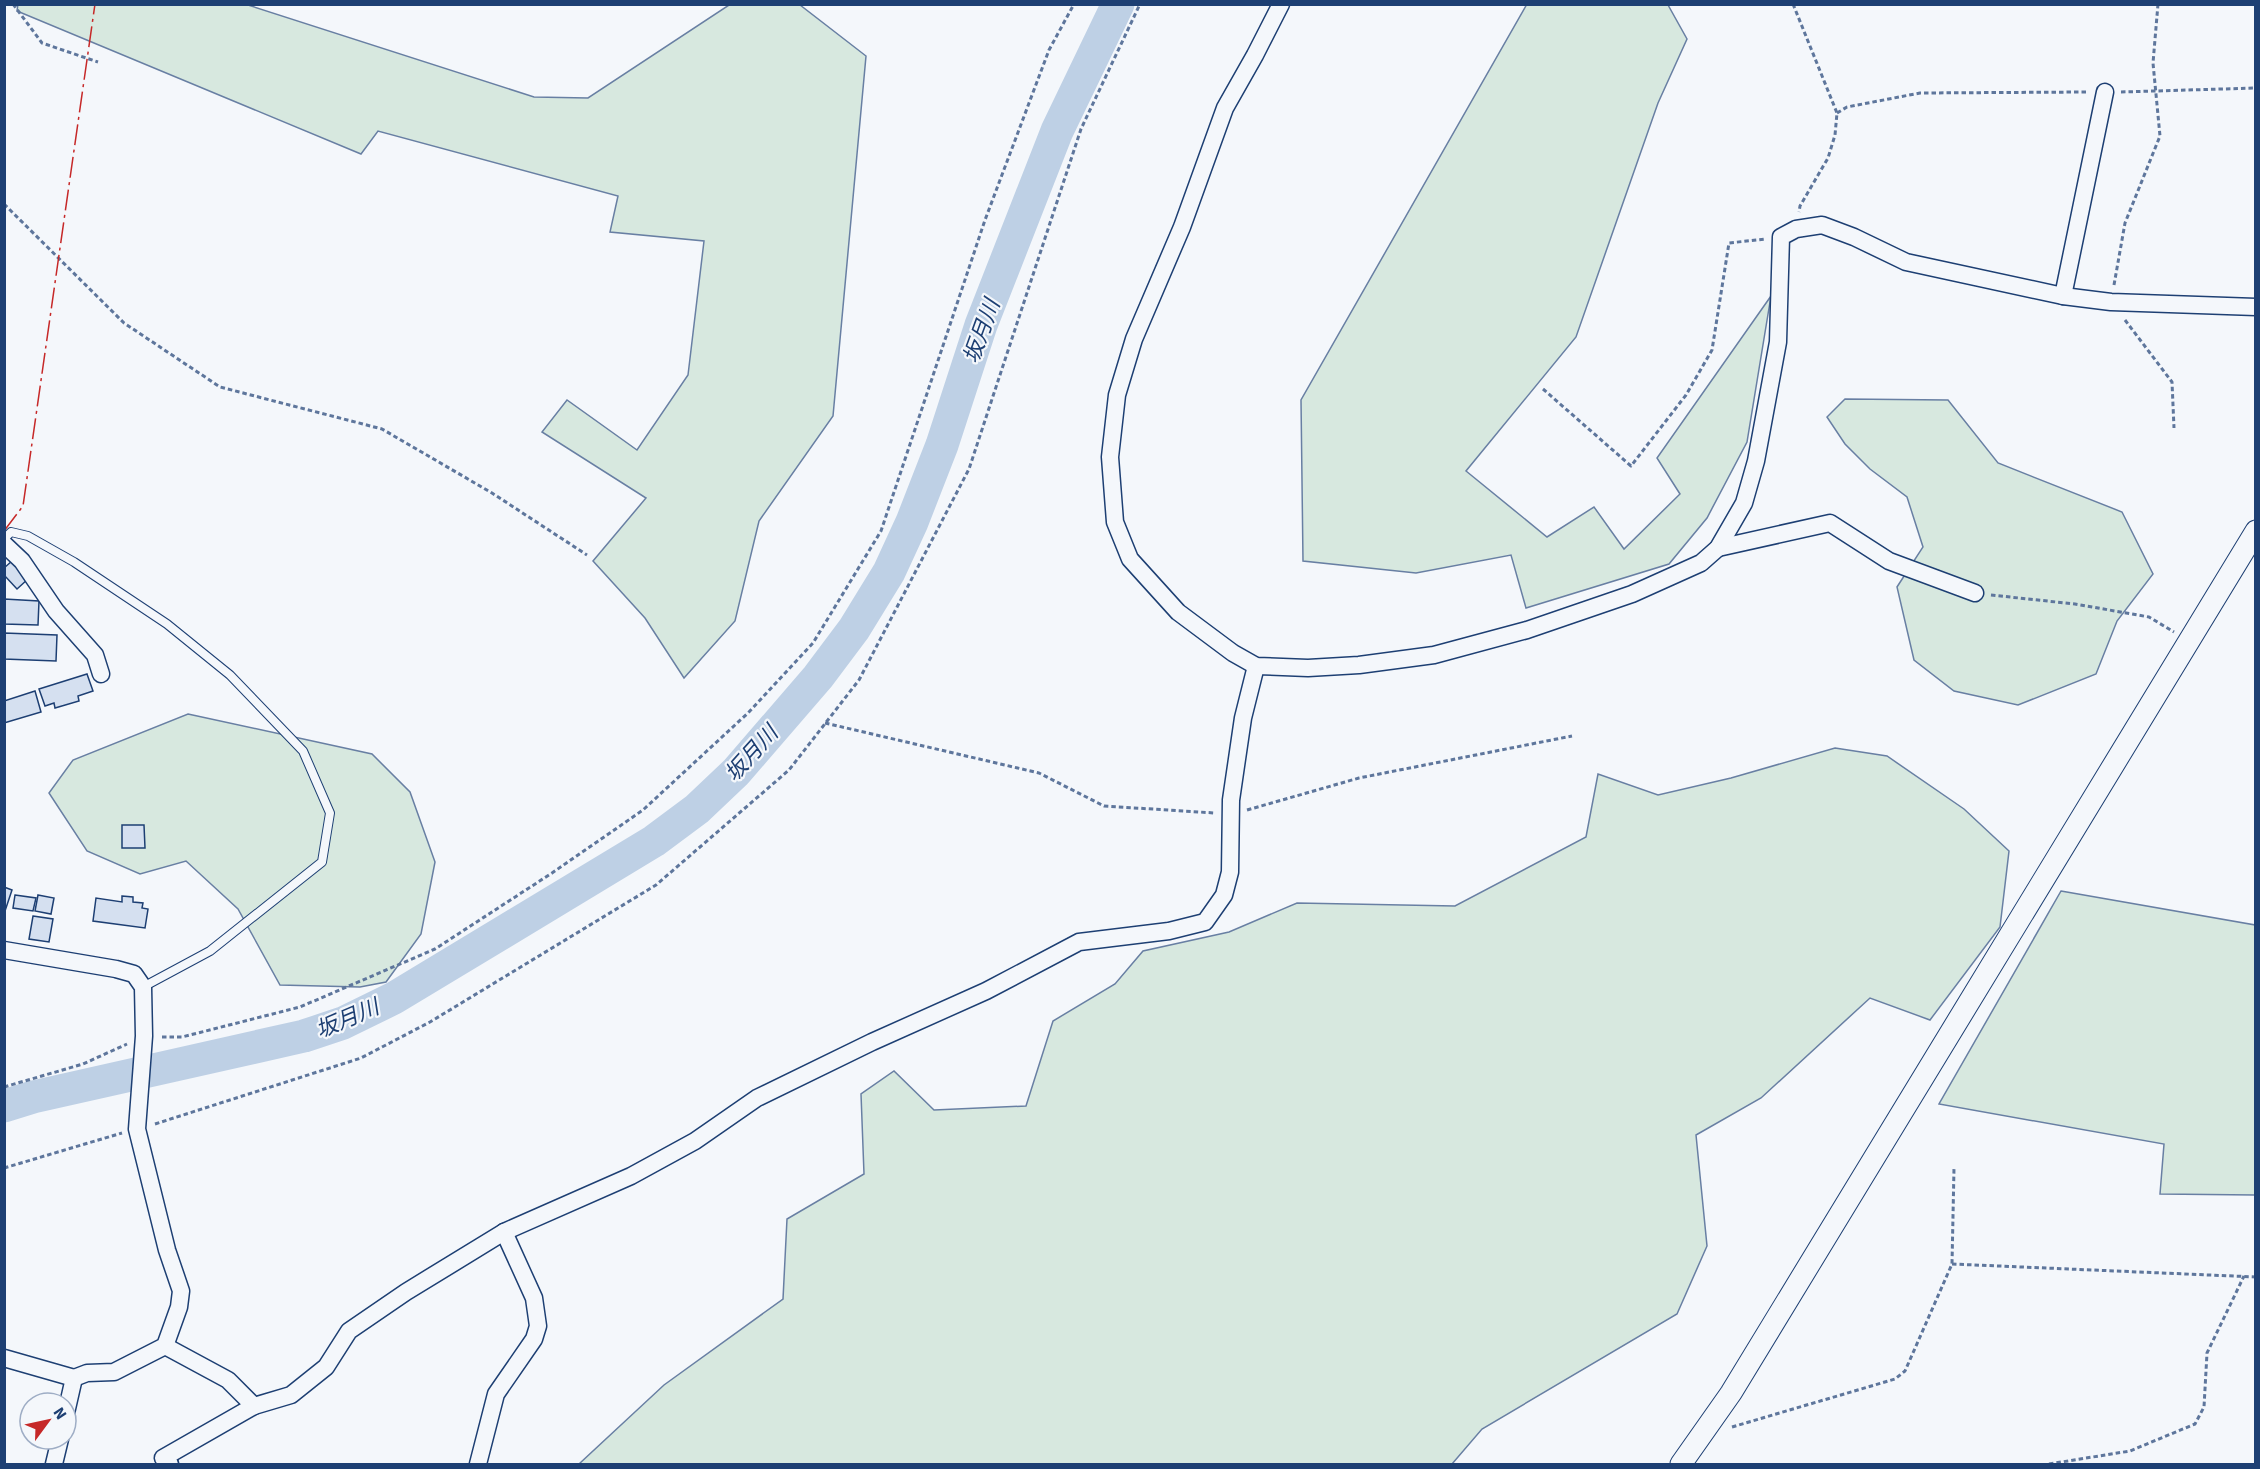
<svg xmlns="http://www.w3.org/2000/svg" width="2260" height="1469" viewBox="0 0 2260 1469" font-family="'Source Sans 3','Noto Sans JP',sans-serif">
	<rect width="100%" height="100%" fill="#f4f7fb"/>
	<!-- green -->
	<g fill="#d7e8df" stroke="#687fa3" stroke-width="1.5">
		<polygon points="18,4 248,5 534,97 588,98 729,5 800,5 866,56 833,416 759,521 735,621 684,678 645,618 593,561 646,498 542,432 567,400 637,450 688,375 704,241 610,232 618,196 378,131 361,154 17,11"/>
		<polygon points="1527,4 1668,5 1687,39 1658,103 1576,337 1466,471 1547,537 1594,507 1624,549 1680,494 1657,458 1771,296 1747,442 1707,518 1669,564 1526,608 1511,555 1416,573 1303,561 1301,400"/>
		<polygon points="1845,399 1948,400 1998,463 2122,512 2153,574 2117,621 2096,674 2018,705 1954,691 1914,660 1897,587 1923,547 1907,497 1870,469 1845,444 1827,417"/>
		<polygon points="188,714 372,754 410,792 435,862 421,934 386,982 360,987 280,985 238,909 186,861 140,874 87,851 49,793 73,760"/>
		<polygon points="1835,748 1887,756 1964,809 2009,851 2000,927 1930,1020 1870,998 1761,1098 1696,1135 1707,1246 1677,1314 1482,1429 1452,1464 579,1464 664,1385 783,1299 787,1219 864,1174 861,1094 894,1071 934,1110 1026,1106 1053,1021 1115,984 1143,951 1229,932 1297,903 1455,906 1586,837 1598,774 1658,795 1731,778"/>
		<polygon points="2061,891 2255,925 2255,1195 2160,1194 2164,1144 1939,1104"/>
	</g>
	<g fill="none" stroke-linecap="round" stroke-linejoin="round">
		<!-- river -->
		<polyline stroke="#bed0e5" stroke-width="33" points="4,1106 33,1097 304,1036 343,1023 394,998 654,841 697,809 736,772 818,677 854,629 889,572 912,522 942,445 981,325 1057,131 1118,4"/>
	</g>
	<!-- building -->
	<g fill="#d5e0f0" stroke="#1d3f73" stroke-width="1.5">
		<polygon points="12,561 28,579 17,589 4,575 4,568"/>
		<polygon points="4,599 39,601 38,625 4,624"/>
		<polygon points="4,633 57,635 56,661 4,659"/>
		<polygon points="87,674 93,691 78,696 79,701 55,708 54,703 45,706 39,689"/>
		<polygon points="35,691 41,712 4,723 4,701"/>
		<polygon points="122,825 144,825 145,848 122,848"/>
		<polygon points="4,887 12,890 4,914"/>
		<polygon points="15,895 36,898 33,911 13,908"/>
		<polygon points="38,895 54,898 51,914 35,911"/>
		<polygon points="122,896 133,897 133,902 143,903 142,908 148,909 145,928 93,921 96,898 122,902"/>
		<polygon points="33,916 53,919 49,942 29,939"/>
	</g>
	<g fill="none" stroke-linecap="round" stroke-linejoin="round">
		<!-- service casing -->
		<g stroke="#1d3f73" stroke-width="10">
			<polyline id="service" points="4,539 11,532 28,536 74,562 167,624 230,675 303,751 330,813 322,862 210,951 143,987"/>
		</g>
		<!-- minor casing -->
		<g stroke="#1d3f73" stroke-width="19">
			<g id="minor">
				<polyline points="1281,4 1255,55 1225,108 1182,227 1134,339 1117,395 1110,457 1115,522 1130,559 1178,612 1233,653 1256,666 1308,668 1359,665 1434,655 1527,630 1632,594 1701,563 1718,548 1744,503 1756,461 1778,342 1781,237 1796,229 1822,225 1854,237 1906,262 2063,296 2111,302 2256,307"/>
				<polyline points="2063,296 2105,92"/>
				<polyline points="4,544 22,561 56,611 95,655 101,674"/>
				<polyline points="1718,548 1830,523 1889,561 1975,593"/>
				<polyline points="4,950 116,969 134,974 143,987 144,1036 137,1129 167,1250 181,1291 179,1307 165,1346 114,1372 87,1373 74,1378 4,1358"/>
				<polyline points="165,1346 228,1380 254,1406 291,1395 326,1367 349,1331 406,1292 504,1232 631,1176 695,1141 757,1098 872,1042 986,991 1079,942 1169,931 1205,922 1224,895 1230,872 1231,800 1243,718 1256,666"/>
				<polyline points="66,1413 74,1378"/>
				<polyline points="54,1464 60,1439"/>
				<polyline points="170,1464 163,1458 254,1406"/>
				<polyline points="478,1464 496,1394 534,1339 538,1326 534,1298 504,1232"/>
			</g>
		</g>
		<!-- tertiary casing -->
		<g stroke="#1d3f73" stroke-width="23">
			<polyline id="tertiary" points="1681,1464 1731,1393 2256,531"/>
		</g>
		<!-- path -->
		<g stroke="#5e769c" stroke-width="3" stroke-dasharray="4.5 3" stroke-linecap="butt">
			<polyline points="13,4 42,43 98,62"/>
			<polyline points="1793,4 1837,113 1835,135 1828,158 1800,206 1799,212"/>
			<polyline points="2121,92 2256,88"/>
			<polyline points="1837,113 1847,107 1920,93 2087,92"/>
			<polyline points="4,204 124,323 220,387 382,429 492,493 587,555"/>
			<polyline points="2114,285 2125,223 2160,136 2153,63 2158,4"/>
			<polyline points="2125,320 2172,382 2174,428"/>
			<polyline points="1543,389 1631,466 1686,395 1712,350 1729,243 1765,239"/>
			<polyline points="1991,595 2075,604 2149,617 2174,632"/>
			<polyline points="825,723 1039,773 1104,806 1215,813"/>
			<polyline points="1247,810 1359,778 1572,736"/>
			<polyline points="162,1037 182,1037 300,1007 435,949 552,873 643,810 748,713 813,643 881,531 985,220 1049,50 1074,4"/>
			<polyline points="4,1087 83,1064 127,1044"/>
			<polyline points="155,1124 361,1058 430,1022 656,885 789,770 859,680 969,469 1081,129 1140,4"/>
			<polyline points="4,1168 122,1133"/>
			<polyline points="1952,1264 2256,1277"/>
			<polyline points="1732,1427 1895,1379 1905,1371 1952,1264 1954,1168"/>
			<polyline points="2049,1464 2130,1451 2195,1424 2204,1407 2207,1353 2244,1276"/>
		</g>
		<!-- service -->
		<use href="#service" stroke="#f4f7fb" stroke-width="8"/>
		<!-- minor -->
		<use href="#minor" stroke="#f4f7fb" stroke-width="16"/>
		<!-- tertiary -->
		<use href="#tertiary" stroke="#f4f7fb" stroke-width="21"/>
		<!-- power -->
		<polyline stroke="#c62828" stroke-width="1.5" stroke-dasharray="21 4.5 3 4.5" stroke-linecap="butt" points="4,531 23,506 95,4"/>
	</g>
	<g text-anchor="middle" stroke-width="4.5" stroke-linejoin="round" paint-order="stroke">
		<!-- water labels -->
		<g font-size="22" font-style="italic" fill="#1d3f73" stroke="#f4f7fb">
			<text transform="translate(981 331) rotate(-70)" y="8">坂月川</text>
			<text transform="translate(751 753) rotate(-48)" y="8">坂月川</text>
			<text transform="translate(347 1018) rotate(-23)" y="8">坂月川</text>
		</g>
	</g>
	<!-- border -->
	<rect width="2260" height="1469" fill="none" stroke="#1d3f73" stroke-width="12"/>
	<!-- north arrow -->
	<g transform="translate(48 1421) rotate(57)"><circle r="28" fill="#f4f7fb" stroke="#9eadc5" stroke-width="1.5"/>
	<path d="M0-4.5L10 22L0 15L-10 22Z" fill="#c62828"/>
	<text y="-9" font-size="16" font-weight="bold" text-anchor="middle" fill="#1d3f73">N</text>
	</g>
</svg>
